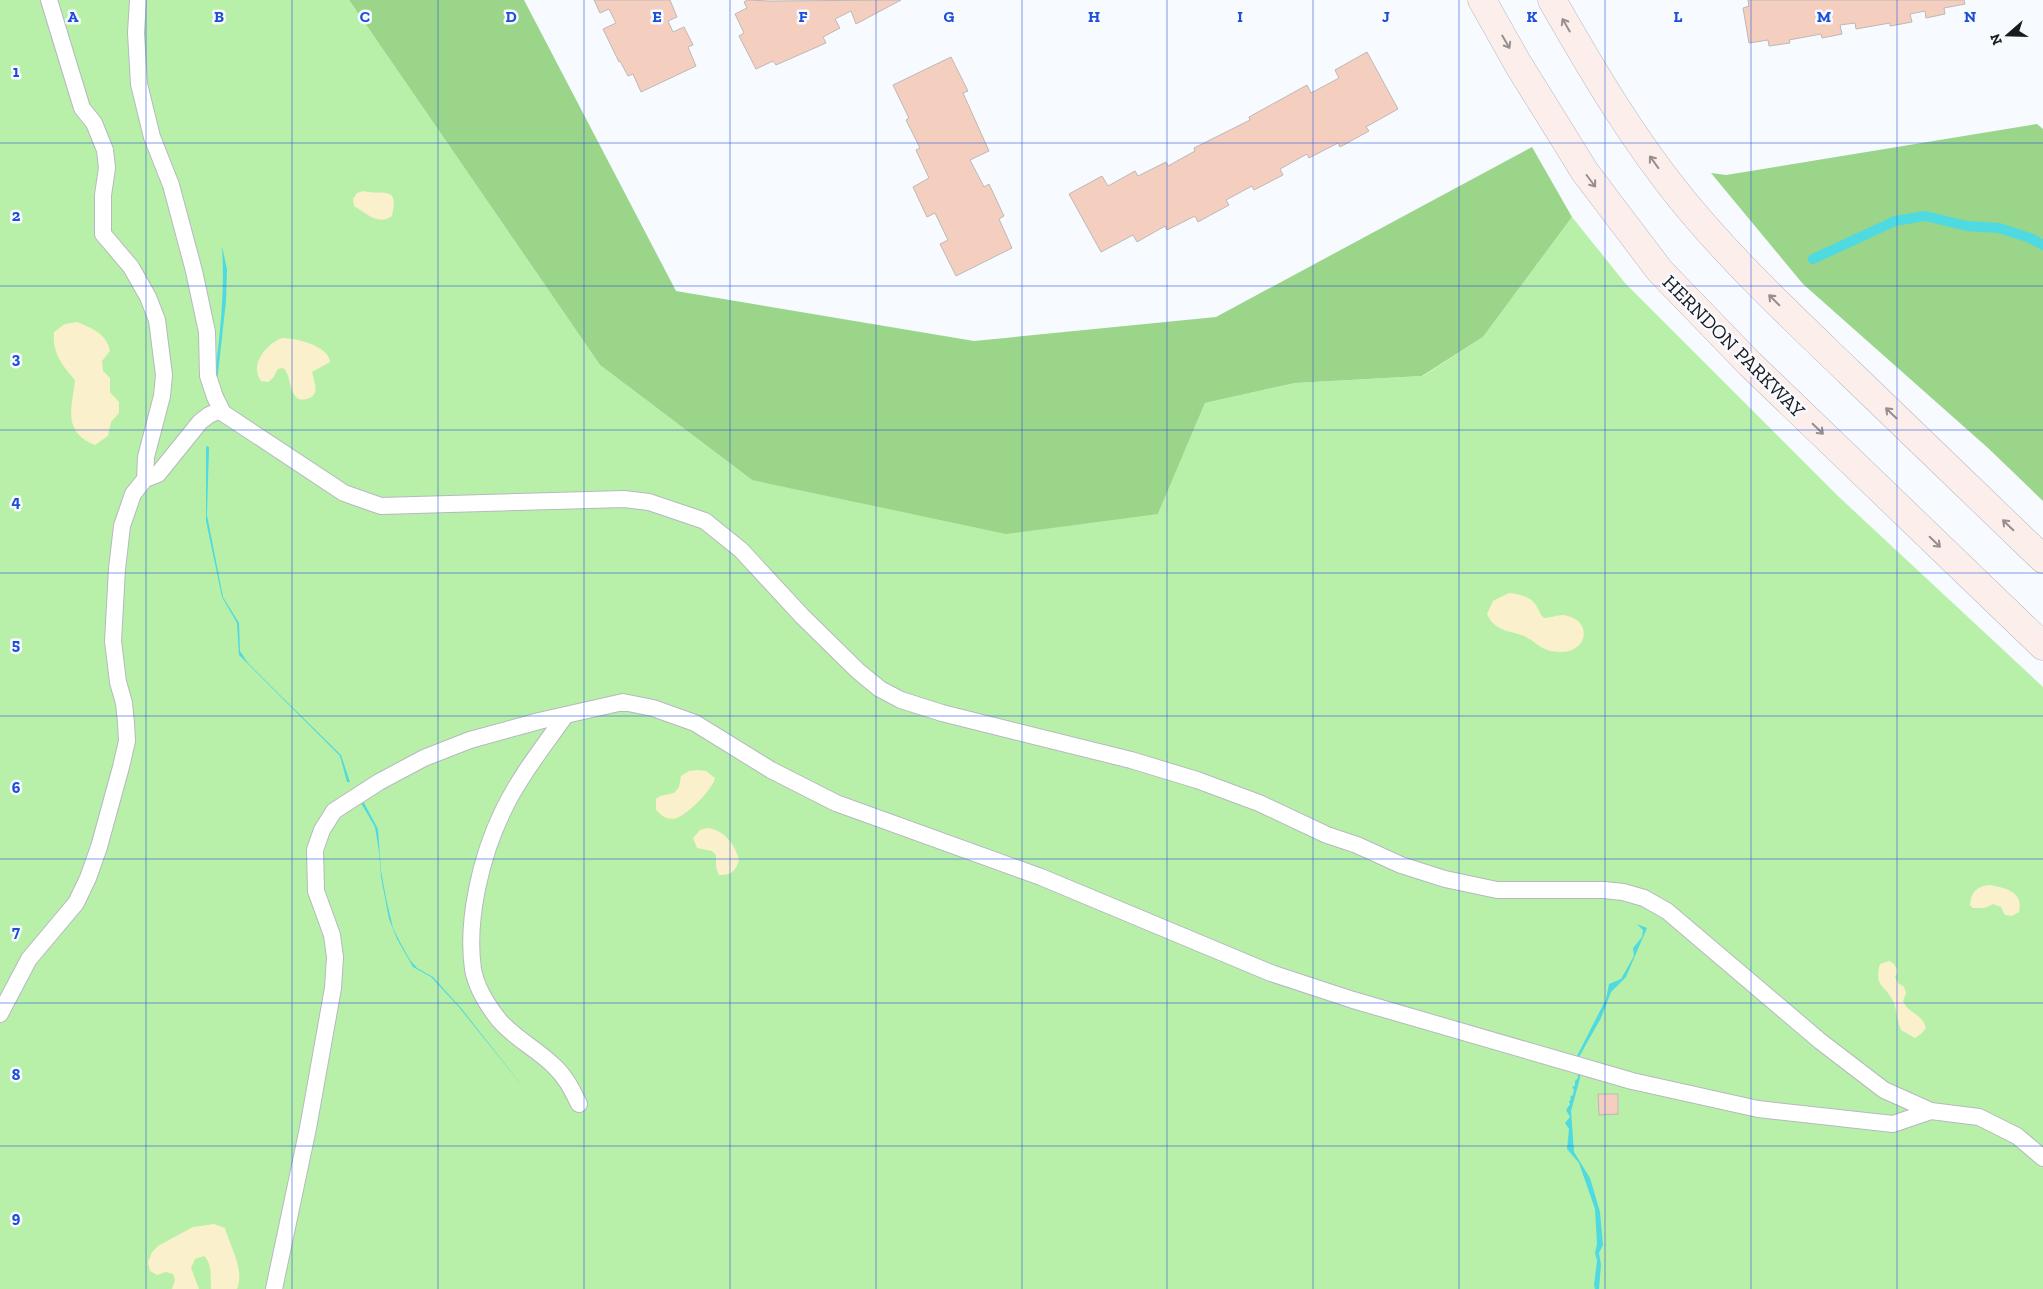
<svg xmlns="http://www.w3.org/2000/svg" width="2043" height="1289" viewBox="0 0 2043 1289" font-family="'Zilla Slab',serif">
	<rect width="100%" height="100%" fill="#f7faff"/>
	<!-- green -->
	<polygon fill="#b8f0a9" points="0,0 349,0 600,365 752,480 1158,514 1205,403 1295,383 1423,376 1483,337 1572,217 1625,283 1839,497 2043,687 2043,1289 0,1289"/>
	<!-- forest -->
	<g fill="#9bd58a">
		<polygon points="349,0 524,0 676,291 974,341 1216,317 1532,147 1572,217 1483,337 1422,376 1295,383 1205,403 1158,514 1006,534 752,480 600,365"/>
		<polygon points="2037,124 2043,129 2043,501 1988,448 1803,284 1711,173 1726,175"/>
	</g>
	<!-- sand -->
	<g fill="#faf0cb">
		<path d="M363 191C382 196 400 184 392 216 378 226 366 213 354 206L353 199 357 193Z"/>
		<path d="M77 322C92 328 107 334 110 351L102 361 103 371 110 378V392L119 402V413L111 422 108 436 95 445C62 432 72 408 75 380 62 365 52 353 54 332L65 324Z"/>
		<path d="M282 338C296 338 329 346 330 362L312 372C314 382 321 395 307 399 302 400 299 400 296 397 288 388 291 374 283 368L278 369 273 378 268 382 261 381C249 365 266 344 282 338Z"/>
		<path d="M1509 593C1517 594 1530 596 1535 604 1539 609 1539 613 1544 618 1550 618 1557 615 1563 615 1596 619 1588 659 1551 651 1539 649 1532 638 1521 635 1506 630 1494 630 1487 614L1493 601Z"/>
		<path d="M698 770 706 771 715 778C713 789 685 818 673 819 665 819 661 815 656 810V799L660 796 674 793 679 787 681 776 689 771Z"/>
		<path d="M707 828C724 830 734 843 739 859 737 870 731 876 719 875L716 867V855L712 851 697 848 693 838 700 830Z"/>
		<path d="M1990 885C2006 888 2024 892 2019 912L2012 916 2005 915 2001 907 1993 904 1985 908H1973L1970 905C1971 892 1977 886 1990 885Z"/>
		<path d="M1889 961 1894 964 1898 971 1895 977 1898 983 1904 987 1906 993 1903 1001C1908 1014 1922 1013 1926 1028L1921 1034 1915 1038 1901 1030C1897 1021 1897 1012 1894 1003 1887 985 1873 988 1880 964Z"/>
		<path d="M214 1224 225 1228C230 1247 245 1269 237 1289H211C210 1278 213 1265 204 1256L195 1259 191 1268 199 1289H172L175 1280 173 1274 166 1272 157 1275 150 1271 148 1262 152 1252 158 1246 193 1227Z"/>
	</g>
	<!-- water -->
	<g fill="#4edae0">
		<path d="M222 246 227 269 226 301 217 382 214 381C220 335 225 293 222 246Z"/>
		<polygon points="206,446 209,447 207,515 223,597 239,623 240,651 248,663 282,697 341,755 350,782 347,782 340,756 239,655 237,623 222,597 206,521"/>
		<polygon points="363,801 378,829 381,871 386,898 393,928 400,942 410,960 417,968 433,977 461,1008 527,1092 458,1006 431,977 413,967 397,939 389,919 381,877 379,852 375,827 361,803"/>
		<polygon points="1637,924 1647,928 1626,977 1611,992 1601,1018 1579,1057 1580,1078 1571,1111 1574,1152 1590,1178 1600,1212 1603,1245 1599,1253 1601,1265 1599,1289 1595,1289 1594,1285 1597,1261 1595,1253 1597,1244 1595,1209 1579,1163 1567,1149 1569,1129 1565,1123 1570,1117 1566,1110 1570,1104 1569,1102 1571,1099 1570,1097 1573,1095 1574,1089 1572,1088 1575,1085 1575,1081 1578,1078 1576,1058 1606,999 1609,984 1621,979 1634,956 1633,948 1642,937 1643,930"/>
	</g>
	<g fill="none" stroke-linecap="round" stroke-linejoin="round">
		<!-- stream -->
		<polyline stroke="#4edae0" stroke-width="10" points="1813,259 1895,221 1925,216 1967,226 1999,228 2030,238 2043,245"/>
	</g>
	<!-- building -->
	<g fill="#f4cebf" stroke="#bfb8b5">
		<polygon points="594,0 670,0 677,17 668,21 673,32 684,27 693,45 688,47 696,66 641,92 633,74 628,76 620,61 619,62 603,29 616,23 609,9 600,13"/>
		<polygon points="747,0 769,1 901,0 856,24 851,11 835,19 840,28 823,37 826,43 776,65 773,61 756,69 739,36 744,33 735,14 747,8 744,2"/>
		<polygon points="1748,0 1964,0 1965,4 1944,8 1945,14 1926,18 1925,11 1910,14 1912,22 1890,26 1890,23 1856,29 1855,23 1840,25 1842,34 1822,38 1821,34 1789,40 1790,43 1769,46 1768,40 1749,43 1743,8 1749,6"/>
		<polygon points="1367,52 1398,109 1366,127 1369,131 1340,147 1338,143 1309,158 1307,154 1280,169 1283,175 1254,190 1252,186 1226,200 1229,205 1198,222 1195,216 1167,230 1165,226 1137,242 1133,235 1101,252 1069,194 1102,176 1108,186 1135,171 1138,176 1166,162 1168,166 1195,151 1194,148 1250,120 1249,117 1307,85 1311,93 1339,78 1335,70"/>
		<polygon points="951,57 968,91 963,93 989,151 970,160 984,187 989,184 1004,216 999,219 1012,248 956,276 940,244 948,240 935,213 927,217 913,187 929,178 916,150 920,148 906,120 909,118 893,85"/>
		<polygon points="1598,1094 1618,1094 1618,1114 1599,1115"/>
	</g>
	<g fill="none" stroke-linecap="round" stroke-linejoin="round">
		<!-- lane casing -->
		<g stroke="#b5b9be" stroke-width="18">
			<g id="lane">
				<polyline points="49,0 82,108 94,123 105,150 107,168 103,195 103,234 131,267 148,297 157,320 164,375 162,396 146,457 145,479"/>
				<polyline points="138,0 136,33 139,84 152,137 171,185 194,271 207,332 208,376 215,397 223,413 344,493 381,506 624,499 649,502 705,521 741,550 802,616 858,671 880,689 901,700 942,713 1131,760 1197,780 1259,803 1327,835 1357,845 1401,865 1445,879 1497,890 1604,890 1623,892 1644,898 1667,911 1820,1041 1884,1090 1931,1111 1979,1117 2017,1136 2043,1158"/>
				<path d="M565 716C544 746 519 777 503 811 481 856 466 920 473 969 476 987 488 1006 499 1020 514 1038 537 1049 554 1066 566 1077 572 1090 579 1104"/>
				<polyline points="0,1014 29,959 76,903 88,878 99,847 121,767 127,741 126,723 124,703 118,682 113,641 117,569 122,526 133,494 145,479 158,474 200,422 209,415 216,412"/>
				<polyline points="274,1289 308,1128 333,988 335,957 332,935 316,891 315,850 322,830 334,811 379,782 424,758 470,740 539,721 623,702 653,708 695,723 771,770 836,803 1041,877 1271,973 1353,1000 1632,1081 1758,1109 1893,1124 1931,1111"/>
			</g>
		</g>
		<!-- secondary casing -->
		<g stroke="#b5b9be" stroke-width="29">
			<g id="secondary">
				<polyline points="1482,0 1518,64 1585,172 1660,271 1750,364 2043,646"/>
				<path d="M1552 0C1592 70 1633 140 1684 202 1735 264 1793 318 1850 373 1914 435 1979 497 2043 559"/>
			</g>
		</g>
		<!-- lane -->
		<use href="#lane" stroke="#fff" stroke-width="16"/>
		<!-- secondary -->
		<use href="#secondary" stroke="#fceeea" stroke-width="28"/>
	</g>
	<!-- one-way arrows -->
	<defs><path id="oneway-shaft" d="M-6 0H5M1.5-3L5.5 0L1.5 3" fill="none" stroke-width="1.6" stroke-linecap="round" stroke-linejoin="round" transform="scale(1.25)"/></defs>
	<g stroke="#968f8d">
		<use href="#oneway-shaft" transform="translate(1566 25) rotate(-120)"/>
		<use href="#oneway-shaft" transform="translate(1506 42) rotate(60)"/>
		<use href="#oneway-shaft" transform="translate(1654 162) rotate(-126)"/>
		<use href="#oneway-shaft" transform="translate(1591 181) rotate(53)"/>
		<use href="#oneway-shaft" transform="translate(1774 300) rotate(-135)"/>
		<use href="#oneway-shaft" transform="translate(1891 413) rotate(-136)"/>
		<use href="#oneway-shaft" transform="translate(1818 429) rotate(44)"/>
		<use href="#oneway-shaft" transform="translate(2008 525) rotate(-136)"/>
		<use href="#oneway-shaft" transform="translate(1935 542) rotate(44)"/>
	</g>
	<!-- grid -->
	<path fill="none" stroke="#1d4ed8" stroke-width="1" stroke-opacity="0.55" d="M146 0V1289M292 0V1289M438 0V1289M584 0V1289M730 0V1289M876 0V1289M1022 0V1289M1167 0V1289M1313 0V1289M1459 0V1289M1605 0V1289M1751 0V1289M1897 0V1289M0 143H2043M0 286H2043M0 430H2043M0 573H2043M0 716H2043M0 859H2043M0 1003H2043M0 1146H2043"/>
	<g text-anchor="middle" stroke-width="5" stroke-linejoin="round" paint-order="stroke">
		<!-- street labels -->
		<g font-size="20" fill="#191a1c" stroke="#f7faff">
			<text transform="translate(1734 346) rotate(45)" y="7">HERNDON PARKWAY</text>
		</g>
	</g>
	<g font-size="16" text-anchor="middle" font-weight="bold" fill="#1d4ed8" stroke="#f7faff" stroke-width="5" stroke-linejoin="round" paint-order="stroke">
		<text x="73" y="22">A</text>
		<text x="219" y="22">B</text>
		<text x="365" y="22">C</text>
		<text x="511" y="22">D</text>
		<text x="657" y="22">E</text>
		<text x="803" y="22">F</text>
		<text x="949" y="22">G</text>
		<text x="1094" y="22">H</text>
		<text x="1240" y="22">I</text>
		<text x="1386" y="22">J</text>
		<text x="1532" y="22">K</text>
		<text x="1678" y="22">L</text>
		<text x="1824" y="22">M</text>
		<text x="1970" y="22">N</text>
		<text x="16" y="77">1</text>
		<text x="16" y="221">2</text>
		<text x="16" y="364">3</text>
		<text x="16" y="507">4</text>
		<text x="16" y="650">5</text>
		<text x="16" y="793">6</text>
		<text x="16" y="937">7</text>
		<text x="16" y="1080">8</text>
		<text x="16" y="1223">9</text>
	</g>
	<!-- north arrow -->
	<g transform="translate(2008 35) rotate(250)" stroke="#f7faff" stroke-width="4" paint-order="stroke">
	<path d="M0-4L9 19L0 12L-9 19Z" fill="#191a1c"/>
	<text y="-8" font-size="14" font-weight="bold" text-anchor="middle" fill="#191a1c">N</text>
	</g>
</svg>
